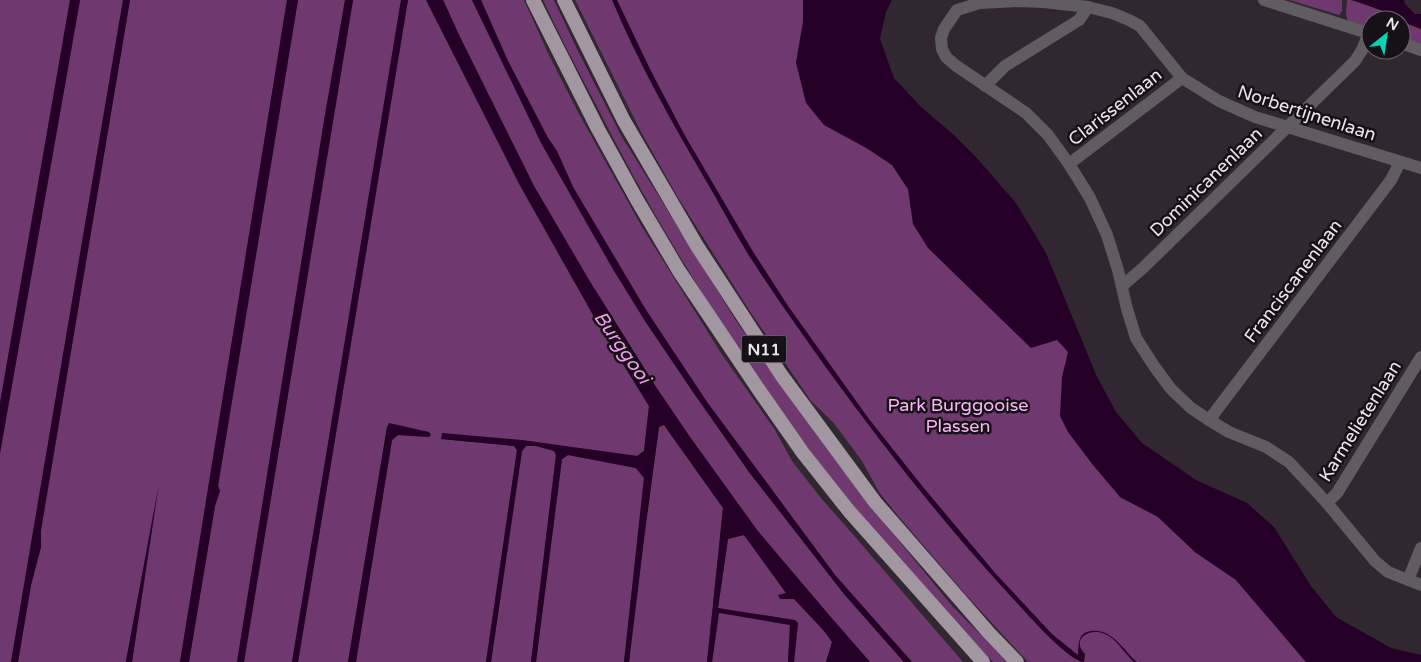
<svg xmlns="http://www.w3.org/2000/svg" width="1421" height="662" viewBox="0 0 1421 662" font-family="'Varela Round',sans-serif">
	<rect width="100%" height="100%" fill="#302730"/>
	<!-- green -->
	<g fill="#6f386e">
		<polygon points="0,0 70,0 0,403"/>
		<polygon points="80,0 123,0 11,662 0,662 0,453"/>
		<polygon points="130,0 287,0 180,662 132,662 155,505 126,662 18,662 31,585 41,547 41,530"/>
		<polygon points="298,0 345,0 324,121 237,662 189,662 215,506 220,491 218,486"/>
		<polygon points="353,0 401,0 292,662 244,662"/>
		<polygon points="408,0 426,0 520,186 597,322 649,406 644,451 637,456 570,447 442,436 441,439 514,446 517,450 486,662 356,662 392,440 398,435 429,437 387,427 348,662 298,662"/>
		<polygon points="443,0 472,0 542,143 587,224 645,321 693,392 749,472 844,594 904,662 870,662 829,615 757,530 690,437 656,387 589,280 534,186 460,37"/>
		<polygon points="481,0 524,0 548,53 579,114 642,227 721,353 775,430 792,461 821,498 850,531 963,662 912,662 835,575 707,402 646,310 573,187 557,151 548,138 507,59"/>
		<path d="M543 0H554L578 51 622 137 735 319 782 387 886 525 953 607 1008 662H993C929 594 867 525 810 451 790 425 771 396 752 369 693 283 641 194 594 101 576 68 559 34 543 0Z"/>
		<polygon points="575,0 803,0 803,22 796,63 868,149 892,165 908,189 1058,337 1069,352 1120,497 1158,517 1195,552 1236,580 1306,662 1028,662 966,595 899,517 879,492 862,461 833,422 811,401 749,310 677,196 641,132"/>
		<polygon points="1289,0 1342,0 1342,11 1339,15"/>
		<path d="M1347 0C1360 0 1383 10 1395 16L1389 20H1371V29L1348 22 1346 14Z"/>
		<polygon points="1401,21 1421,29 1421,45 1401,39"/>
		<polygon points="664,425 723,508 707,662 629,662 644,539 659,426"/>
		<polygon points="526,446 536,446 554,451 556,455 531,662 491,662 522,451"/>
		<polygon points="568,455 636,468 644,478 624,662 536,662 562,459"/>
		<path d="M744 535 786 593C804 606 820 625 832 642L826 662H794L798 623 718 608 728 539Z"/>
		<polygon points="719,612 790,625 788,662 712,662"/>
	</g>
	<!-- water -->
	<g fill="#250026">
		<polygon points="70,0 80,0 0,453 0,403"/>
		<polygon points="123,0 130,0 41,530 41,547 31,585 18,662 11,662"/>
		<polygon points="287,0 298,0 218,486 220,491 215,506 189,662 180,662"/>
		<polygon points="345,0 353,0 244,662 237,662 324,121"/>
		<polygon points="401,0 408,0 298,662 292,662"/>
		<polygon points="426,0 443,0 460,37 534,186 589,280 656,387 690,437 757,530 829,615 870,662 826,662 832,642 825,632 794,599 780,599 778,595 786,593 744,535 728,539 718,608 795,620 798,623 794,662 788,662 790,625 719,613 712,662 707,662 723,508 664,425 659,427 644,539 629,662 624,662 644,478 636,468 568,455 562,459 536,662 531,662 556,455 554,451 536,446 526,446 522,451 491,662 486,662 517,450 514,446 441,439 442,433 522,440 637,456 644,451 649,406 597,322 520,185"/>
		<polygon points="472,0 481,0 507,59 548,138 557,151 573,187 646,310 707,402 835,575 912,662 904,662 844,594 749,472 693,392 645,321 614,271 541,143"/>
		<path d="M612 0H617L651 71 684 134 752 250 788 306 869 419 923 487 996 574 1052 634 1078 655C1079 645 1077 633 1091 631 1112 628 1123 650 1137 662H1134C1125 654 1116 638 1105 634 1090 627 1070 639 1085 654L1084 662C1070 662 1029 616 1017 603 950 531 888 453 830 373 802 334 774 295 748 254 733 230 720 204 705 179 671 121 638 62 612 0Z"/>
		<polygon points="803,0 892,0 886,12 880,39 894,78 921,107 954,135 975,156 1016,203 1046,253 1097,377 1116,412 1142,443 1196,480 1247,503 1274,527 1311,586 1336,617 1391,648 1421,655 1421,662 1306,662 1236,580 1195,552 1158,517 1120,497 1093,465 1068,432 1060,416 1062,377 1068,352 1057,340 1031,348 928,248 913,224 908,189 892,165 868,149 824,125 806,103 796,63 803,22"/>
		<polygon points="1352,0 1404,0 1405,4 1415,14 1421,14 1421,29 1398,20 1394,15"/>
		<polygon points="389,423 429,432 431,435 429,437 398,435 392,440 356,662 348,662 387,427"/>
		<polygon points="159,484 132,662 126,662 126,661"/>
	</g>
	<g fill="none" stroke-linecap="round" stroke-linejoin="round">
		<!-- minor -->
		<g stroke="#615c61" stroke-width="12">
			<polyline points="1264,0 1371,34"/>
			<polyline points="1401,43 1421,50"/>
			<polyline points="985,86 1005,66 1079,20 1088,7"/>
			<polyline points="1069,164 1182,78"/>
			<polyline points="1421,168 1255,117 1219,101 1182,78 1140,26 1129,20 1112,13 1088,7 1044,2 1020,1 980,3 957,10 944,29 941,38 942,49 946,57 955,65 1026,113 1048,135 1069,164 1090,198 1107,235 1118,270 1127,309 1136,338 1154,366 1171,389 1191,408 1209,420 1229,432 1266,447 1289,462 1327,503 1375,561 1388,572 1421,585"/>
			<polyline points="1122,286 1143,268 1355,61 1362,50 1369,33"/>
			<polyline points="1209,420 1391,180 1400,162"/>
			<polyline points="1327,503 1337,493 1421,357"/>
			<polyline points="1408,580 1421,548"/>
		</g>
		<!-- trunk -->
		<g stroke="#a296a0" stroke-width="14">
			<polyline points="533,0 598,129 637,200 679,271 761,393 803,453 849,511 983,662"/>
			<polyline points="564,0 624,121 697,246 782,376 875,502 989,633 1017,662"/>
		</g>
	</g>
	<g text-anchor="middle" stroke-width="5" stroke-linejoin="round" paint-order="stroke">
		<!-- shield labels -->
		<rect fill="#161116" stroke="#aca6ac" stroke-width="1" x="741.5" y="335.5" width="45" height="27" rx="4"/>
		<g font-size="16" font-weight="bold" fill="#ece6ec">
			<text x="764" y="355">N11</text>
		</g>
		<!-- street labels -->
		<g font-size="18" fill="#ece6ec" stroke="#161116">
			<text transform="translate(1115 107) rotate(-38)" y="6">Clarissenlaan</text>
			<text transform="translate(1307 113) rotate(18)" y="6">Norbertijnenlaan</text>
			<text transform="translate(1206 182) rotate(-44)" y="6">Dominicanenlaan</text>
			<text transform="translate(1293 281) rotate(-53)" y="6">Franciscanenlaan</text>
			<text transform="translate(1360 421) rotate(-58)" y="6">Karmelietenlaan</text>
		</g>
		<!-- park labels -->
		<g font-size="18" fill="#fab7f8" stroke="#161116">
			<text x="958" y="411">Park Burggooise<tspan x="958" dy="21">Plassen</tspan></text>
		</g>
		<!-- water labels -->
		<g font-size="19" font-style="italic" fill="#f09dee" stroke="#161116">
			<text transform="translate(623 347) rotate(55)" y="7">Burggooi</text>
		</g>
	</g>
	<!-- north arrow -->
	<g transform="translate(1386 35) rotate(30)"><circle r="24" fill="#161116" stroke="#6c666c"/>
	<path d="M0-4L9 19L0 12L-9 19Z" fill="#00d5b7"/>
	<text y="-8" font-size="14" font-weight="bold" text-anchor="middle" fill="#ece6ec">N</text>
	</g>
</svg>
